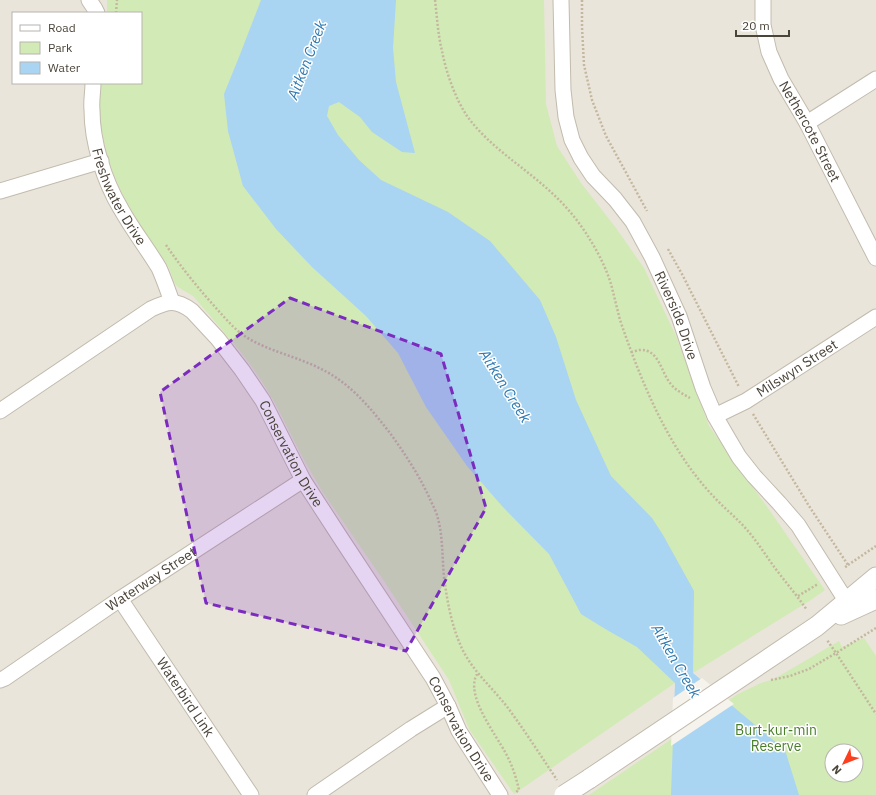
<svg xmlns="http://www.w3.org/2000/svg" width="876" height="795" viewBox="0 0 876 795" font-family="'IBM Plex Sans',sans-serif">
	<rect width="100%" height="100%" fill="#f6f3ec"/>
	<!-- residential -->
	<path fill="#eae5da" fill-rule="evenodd" d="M0 0H876V795H0ZM13 13H141V83H13ZM832 751H856V775H832Z"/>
	<!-- green -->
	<g fill="#d2eab5" fill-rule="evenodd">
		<path d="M107 0H544L546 104 557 146 581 183 616 228 644 268 676 336 709 426 770 511 825 590 811 600 693 673 675 683 514 794 469 729 449 680 384 581 322 491 303 458 275 403 263 383 250 364 235 345 194 297C188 292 181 290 176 285 173 281 172 275 170 271 169 267 166 264 164 260 152 242 139 225 129 206 108 170 96 125 100 83H141V13H107Z"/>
		<path d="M864 638 876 656V795H589L738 694 761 683 774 679 839 641 842 647ZM832 751H856V775H832Z"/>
	</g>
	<!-- water -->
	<polygon fill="#a9d4f2" points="261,0 396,0 393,48 396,82 415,153 402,152 372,132 360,117 339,102 329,106 327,116 338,135 359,160 381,180 448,212 490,241 540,300 556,337 576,400 611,476 652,518 663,535 694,591 693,673 785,750 799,795 671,795 675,683 637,647 607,630 581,614 549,554 502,506 467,466 426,407 398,353 366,316 312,267 276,229 243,186 228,131 224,94 239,57"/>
	<!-- pier -->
	<polygon fill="#f6f3ec" points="702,678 734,704 671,746 673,698"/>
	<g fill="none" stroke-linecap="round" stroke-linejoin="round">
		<!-- minor casing -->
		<g stroke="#c2bbae" stroke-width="17">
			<g id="minor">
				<polyline points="89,0 95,9 97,13"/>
				<path id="s1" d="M561 0 563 90 566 117 572 140 581 158 593 176 615 199 633 222 652 257 679 316 703 388 715 416 726 435 739 457 754 476 779 503 798 525 852 610"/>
				<path id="s2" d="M763 0V25L769 52 781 79 807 123 876 258"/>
				<path id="s3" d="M93 83C93 92 91 101 92 110 92 142 104 181 121 209 132 229 147 248 159 268 164 279 168 291 172 302"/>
				<polyline points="807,123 876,79"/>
				<polyline points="0,191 101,161"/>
				<path id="s4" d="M0 411 151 309C168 301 176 299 192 311L218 339 242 370 263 401 303 480 340 537 433 678 448 706 459 731 500 795"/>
				<path id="s5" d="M715 416 746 401 876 317"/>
				<path id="s6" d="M120 599 251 795"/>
				<path id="s7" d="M0 680 5 678 120 599 303 480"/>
				<polyline points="315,795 411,729 448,706"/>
			</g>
		</g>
		<!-- tertiary casing -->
		<g stroke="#c2bbae" stroke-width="21">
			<g id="tertiary">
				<polyline points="841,615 876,599"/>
				<polyline points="589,779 817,626 876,577"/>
			</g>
		</g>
		<!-- path -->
		<g stroke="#c4b79f" stroke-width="2.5" stroke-dasharray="2 2" stroke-linecap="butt">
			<path d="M435 0C437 17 438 35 442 51 446 72 455 98 467 116 490 148 526 168 554 195 567 207 580 223 589 238 598 252 606 268 611 284 614 296 617 308 620 320 632 355 645 389 662 422 676 449 693 475 714 497 725 509 738 519 748 531 759 544 768 559 778 572 788 585 798 597 807 610"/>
			<polyline points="582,0 582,27 584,65 592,100 606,136 647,211"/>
			<polyline points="116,13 117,0"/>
			<path d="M166 245C181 267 198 288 216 308 225 318 234 329 246 337 270 352 300 357 325 371 352 385 372 410 390 433 405 454 419 475 430 499 432 504 435 509 437 515 443 535 442 556 444 577 447 600 451 623 460 644 470 669 492 687 508 708 525 731 541 756 557 780"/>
			<polyline points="668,249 683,276 739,387"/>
			<path d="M631 352C634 352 637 350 640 350 659 349 661 372 670 383 675 390 683 394 690 398"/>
			<polyline points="753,414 809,506 848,565 844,568"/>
			<polyline points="848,565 876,546"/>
			<polyline points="798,596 818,584"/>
			<polyline points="876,628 836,653 876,714"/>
			<path d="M477 674C477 675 475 677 475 679 469 700 496 735 505 752 512 764 516 777 519 790L515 793"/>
			<polyline points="771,680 790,676 809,669 836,653 827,640"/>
		</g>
		<!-- minor -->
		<use href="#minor" stroke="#fff" stroke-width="15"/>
		<!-- tertiary -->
		<use href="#tertiary" stroke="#fff" stroke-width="19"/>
		<!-- tertiary-bridge casing -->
		<g stroke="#c2bbae" stroke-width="21" stroke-linecap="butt">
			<polyline id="tertiary-bridge" points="564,795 589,779"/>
		</g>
		<!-- tertiary-bridge -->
		<use href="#tertiary-bridge" stroke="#fff" stroke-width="19"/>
	</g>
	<!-- marked area -->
	<path fill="#7b2cbf" fill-opacity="0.2" stroke="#7b2cbf" stroke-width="3" stroke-dasharray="8 5" stroke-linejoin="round" d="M290 298 441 354 486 508 406 651 206 603 160 392Z"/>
	<g text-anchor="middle" stroke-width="3" stroke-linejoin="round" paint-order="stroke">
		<!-- street labels -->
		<g font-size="14" fill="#4b4439" stroke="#fff">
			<text dy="5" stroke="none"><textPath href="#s2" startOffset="142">Nethercote Street</textPath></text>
			<text dy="5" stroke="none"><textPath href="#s3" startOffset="119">Freshwater Drive</textPath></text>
			<text dy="5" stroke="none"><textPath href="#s1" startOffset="347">Riverside Drive</textPath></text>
			<text dy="5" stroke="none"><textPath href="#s5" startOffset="95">Milswyn Street</textPath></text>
			<text dy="5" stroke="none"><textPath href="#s4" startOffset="401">Conservation Drive</textPath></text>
			<text dy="5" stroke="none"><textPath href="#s7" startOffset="182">Waterway Street</textPath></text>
			<text dy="5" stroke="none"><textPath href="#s6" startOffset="118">Waterbird Link</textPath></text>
			<text dy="5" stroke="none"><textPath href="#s4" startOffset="725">Conservation Drive</textPath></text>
		</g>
		<!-- park labels -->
		<g font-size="14" fill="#4a7f2a" stroke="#fff">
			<text x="776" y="735">Burt-kur-min<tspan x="776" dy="16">Reserve</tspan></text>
		</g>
		<!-- water labels -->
		<g font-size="15" font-style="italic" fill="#2e7ab2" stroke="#fff">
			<text transform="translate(307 60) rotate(-69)" y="5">Aitken Creek</text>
			<text transform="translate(505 386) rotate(58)" y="5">Aitken Creek</text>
			<text transform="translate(676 661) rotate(60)" y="5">Aitken Creek</text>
		</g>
	</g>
	<!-- legend -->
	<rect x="12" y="12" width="130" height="72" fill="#ffffff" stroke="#b7b4b0"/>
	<rect x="20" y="25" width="20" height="6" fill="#ffffff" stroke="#b7b4b0"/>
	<text x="48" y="32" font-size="12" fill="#4b4439">Road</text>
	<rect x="20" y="42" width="20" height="12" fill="#d2eab5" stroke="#b7b4b0"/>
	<text x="48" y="52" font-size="12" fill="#4b4439">Park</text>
	<rect x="20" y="62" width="20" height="12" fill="#a9d4f2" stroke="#b7b4b0"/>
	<text x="48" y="72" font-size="12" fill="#4b4439">Water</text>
	<!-- north arrow -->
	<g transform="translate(844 763) rotate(227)"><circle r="19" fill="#ffffff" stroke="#b7b4b0"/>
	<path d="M0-3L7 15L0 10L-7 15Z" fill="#fc3f1d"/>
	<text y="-6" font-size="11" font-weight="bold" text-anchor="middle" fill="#4b4439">N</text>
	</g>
	<!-- scale -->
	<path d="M736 30v6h53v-6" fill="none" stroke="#4b4439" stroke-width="2"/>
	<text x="742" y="30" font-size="12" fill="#4b4439" stroke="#ffffff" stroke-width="3" paint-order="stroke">20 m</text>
</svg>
